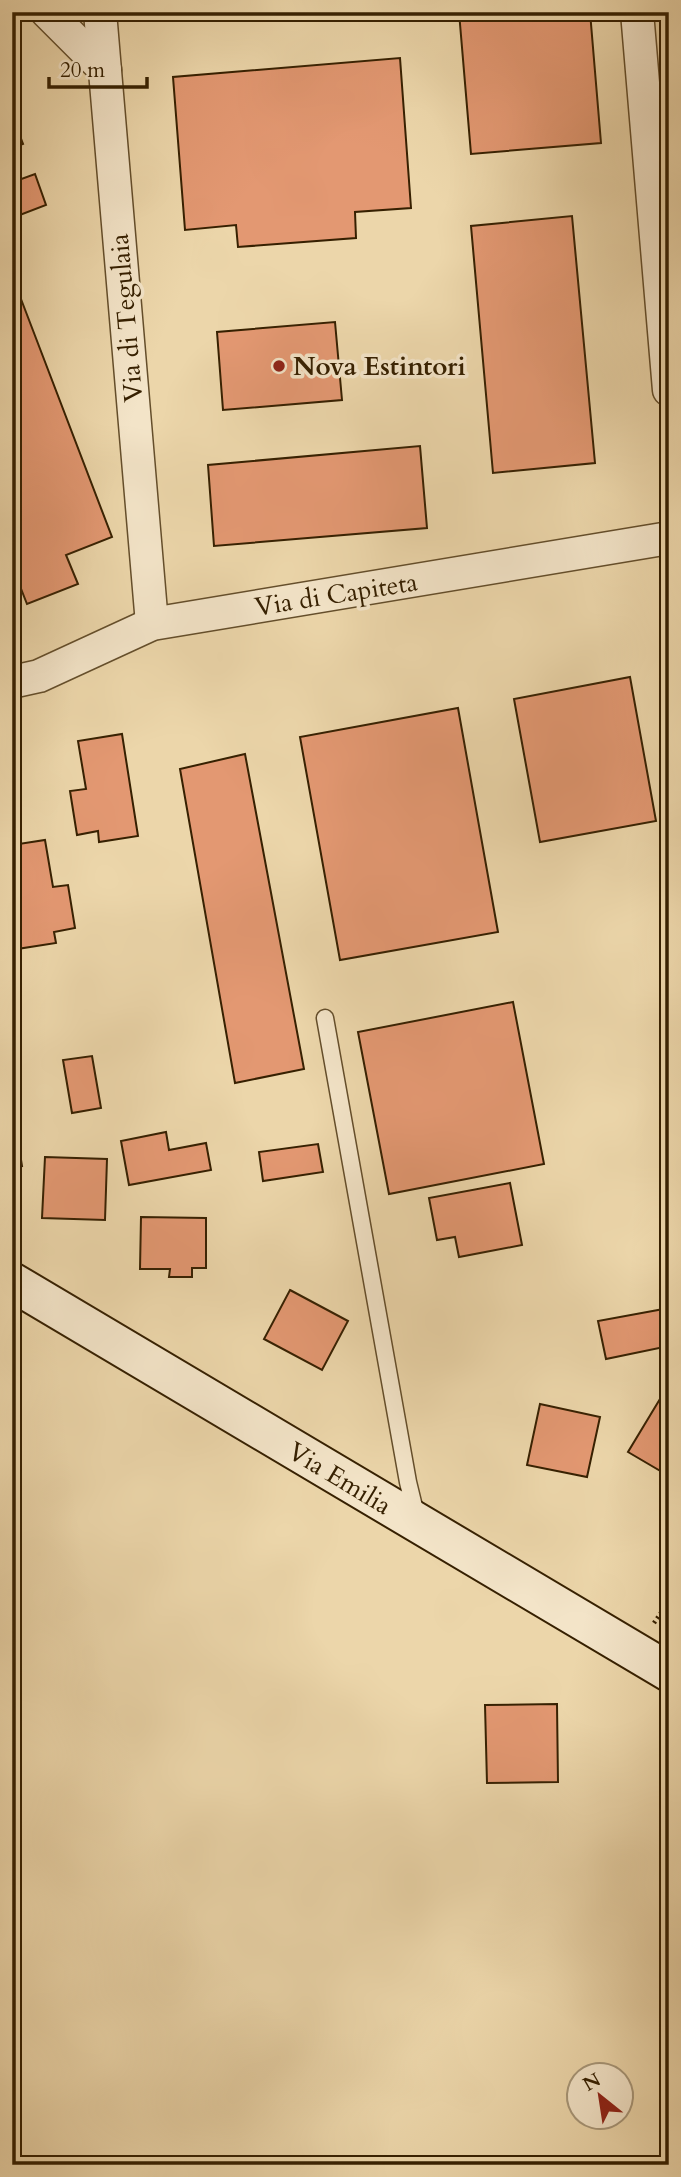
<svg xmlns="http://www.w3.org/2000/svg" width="681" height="2177" viewBox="0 0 681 2177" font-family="Cardo,serif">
	<rect width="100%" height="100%" fill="#ecd6aa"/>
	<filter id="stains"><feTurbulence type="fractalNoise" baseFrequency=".00286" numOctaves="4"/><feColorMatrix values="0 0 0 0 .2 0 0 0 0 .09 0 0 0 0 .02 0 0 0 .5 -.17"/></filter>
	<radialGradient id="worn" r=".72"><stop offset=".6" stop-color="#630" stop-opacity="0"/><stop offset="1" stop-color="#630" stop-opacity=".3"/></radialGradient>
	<!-- building -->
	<g fill="#e39872" stroke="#362001" stroke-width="2">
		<polygon points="459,12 590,12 601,143 471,154"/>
		<polygon points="400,58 411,208 355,212 356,238 238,247 236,225 185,230 173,77"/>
		<polygon points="12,115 23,144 12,148"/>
		<polygon points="12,170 16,181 35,174 46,205 12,218"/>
		<polygon points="572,216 595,463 493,473 471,226"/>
		<polygon points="16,286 112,537 66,555 78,584 27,604 14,571 12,572 12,287"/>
		<polygon points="335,322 342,400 223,410 217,332"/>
		<polygon points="420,446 427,528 214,546 208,465"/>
		<polygon points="630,677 656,821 540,842 514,699"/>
		<polygon points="458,708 498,932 340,960 300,737"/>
		<polygon points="122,734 138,836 99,842 98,831 77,835 70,791 86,789 78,741"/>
		<polygon points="245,754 304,1069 235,1083 180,769"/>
		<polygon points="45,840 53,887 68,885 75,928 54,932 56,943 17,949 12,919 12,845"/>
		<polygon points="513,1002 544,1164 389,1194 358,1032"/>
		<polygon points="92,1056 101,1108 72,1113 63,1060"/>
		<polygon points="14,1115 22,1166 12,1167 12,1116"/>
		<polygon points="166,1132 169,1150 206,1143 211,1170 129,1185 121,1141"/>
		<polygon points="318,1144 323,1172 263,1181 259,1152"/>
		<polygon points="45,1157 107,1159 105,1220 42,1218"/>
		<polygon points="510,1183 522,1245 459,1257 455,1237 437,1240 429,1198"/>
		<polygon points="141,1217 206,1218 206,1268 192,1268 192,1277 169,1277 170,1269 140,1269"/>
		<polygon points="290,1290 348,1321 322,1370 264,1339"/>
		<polygon points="669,1308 669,1346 606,1359 598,1321"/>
		<polygon points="669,1384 669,1476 628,1452"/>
		<polygon points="540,1404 600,1417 587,1477 527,1465"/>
		<polygon points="557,1704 558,1782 487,1783 485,1705"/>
	</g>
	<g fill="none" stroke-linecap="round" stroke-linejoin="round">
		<!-- service casing -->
		<g stroke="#644e2b" stroke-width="19">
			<polyline id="service" points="325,1018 408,1482 416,1515"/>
		</g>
		<!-- minor casing -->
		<g stroke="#644e2b" stroke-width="35">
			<g id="minor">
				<polyline points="47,12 105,70"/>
				<polyline points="100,12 152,624"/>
				<polyline points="637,12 669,390"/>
				<polyline points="12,682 39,676 152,624 669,538"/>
			</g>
		</g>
		<!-- secondary casing -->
		<g stroke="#362001" stroke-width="42">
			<polyline id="secondary" points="12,1282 669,1672"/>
		</g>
		<!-- path -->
		<polyline stroke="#362001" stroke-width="4.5" stroke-dasharray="2 3.5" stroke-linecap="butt" points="654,1623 669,1601"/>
		<!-- service -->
		<use href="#service" stroke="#f3e4c8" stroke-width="16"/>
		<!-- minor -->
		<use href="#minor" stroke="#f3e4c8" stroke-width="32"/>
		<!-- secondary -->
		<use href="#secondary" stroke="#f3e4c8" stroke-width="38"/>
	</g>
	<!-- markers -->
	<circle fill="#8f2418" stroke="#f3e4c8" stroke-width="2.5" cx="279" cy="366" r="7"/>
	<g text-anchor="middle" stroke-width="7" stroke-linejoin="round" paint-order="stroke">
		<!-- street labels -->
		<g font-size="26" fill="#362001" stroke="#f3e4c8">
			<text transform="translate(126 318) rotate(-95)" y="9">Via di Tegulaia</text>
			<text transform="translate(336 594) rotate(-9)" y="9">Via di Capiteta</text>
			<text transform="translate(340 1478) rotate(31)" y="9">Via Emilia</text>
		</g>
		<!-- poi labels -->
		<g font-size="26" font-weight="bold" fill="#362001" stroke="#f3e4c8" text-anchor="start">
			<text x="293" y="375">Nova Estintori</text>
		</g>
	</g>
	<!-- margin -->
	<rect width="681" height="2177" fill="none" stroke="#ecd6aa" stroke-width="42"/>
	<rect x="14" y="14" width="653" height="2149" fill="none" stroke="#362001" stroke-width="3.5"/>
	<rect x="21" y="21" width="639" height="2135" fill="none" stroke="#362001" stroke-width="2"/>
	<!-- north arrow -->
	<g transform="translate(600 2096) rotate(330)"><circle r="33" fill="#f3e4c8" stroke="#a79678" stroke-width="2"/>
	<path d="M0-5L12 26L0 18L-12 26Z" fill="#8f2418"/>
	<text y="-10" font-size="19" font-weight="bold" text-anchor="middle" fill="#362001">N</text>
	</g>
	<!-- scale -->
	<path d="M49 77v10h98v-10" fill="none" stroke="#362001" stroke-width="3.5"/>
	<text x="60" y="77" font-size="21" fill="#362001" stroke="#f3e4c8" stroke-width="5" paint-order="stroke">20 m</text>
	<rect width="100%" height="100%" filter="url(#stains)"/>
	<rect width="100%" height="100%" fill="url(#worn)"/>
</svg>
